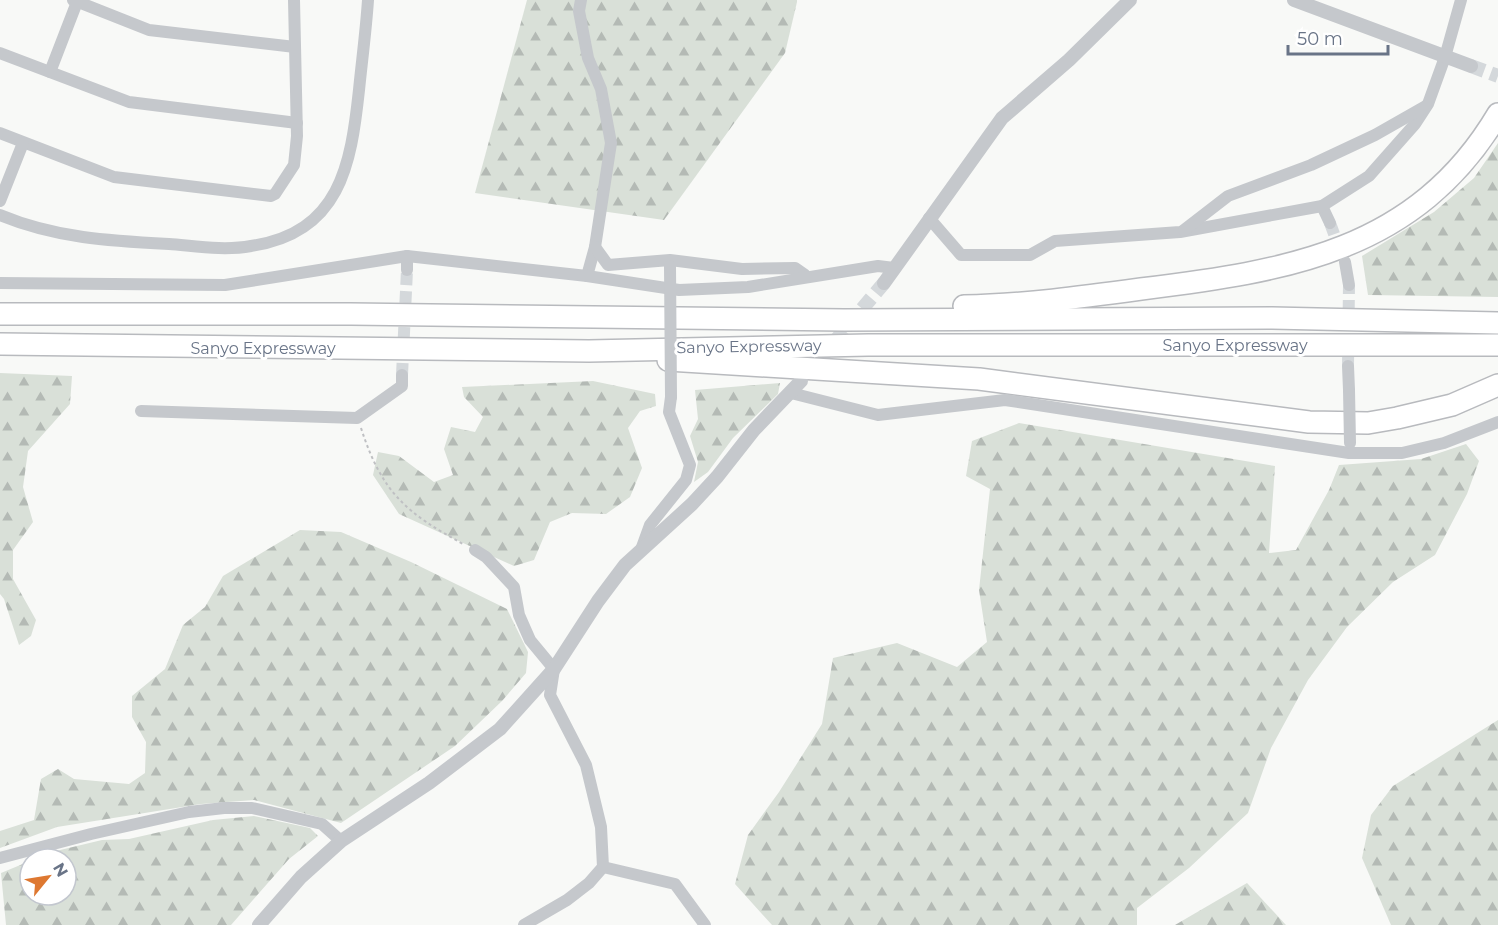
<svg xmlns="http://www.w3.org/2000/svg" width="1498" height="925" viewBox="0 0 1498 925" font-family="Montserrat,sans-serif">
	<defs>
		<pattern id="forest-firs" width="22" height="20" patternUnits="userSpaceOnUse" patternTransform="scale(1.5)"><rect width="22" height="20" fill="#d9e0d8"/><path d="M5 1l3.5 6h-7zM16 11l3.5 6h-7z" fill="#b4bab5"/></pattern>
	</defs>
	<rect width="100%" height="100%" fill="#f8f9f7"/>
	<!-- forest -->
	<g fill="url(#forest-firs)">
		<polygon points="527,0 797,0 797,2 785,53 664,220 475,193"/>
		<polygon points="1498,143 1498,297 1368,295 1362,256 1434,212 1474,178"/>
		<polygon points="0,373 72,376 70,404 28,451 23,487 33,522 13,550 13,579 36,620 31,636 19,645 4,599 0,594"/>
		<polygon points="593,381 655,394 656,406 640,411 628,428 642,468 630,497 606,514 572,513 550,522 534,560 514,566 399,514 373,475 378,452 399,456 434,482 453,475 444,449 451,427 475,432 483,417 464,397 462,387"/>
		<polygon points="780,383 778,394 733,438 708,472 694,482 698,462 690,436 698,419 695,390"/>
		<polygon points="1019,423 1275,466 1269,553 1296,550 1329,490 1339,465 1421,459 1466,444 1479,461 1467,494 1435,555 1393,582 1347,627 1308,680 1271,748 1248,813 1189,868 1137,908 1137,925 772,925 735,884 748,835 779,792 822,724 833,658 897,643 957,667 987,642 979,590 990,489 966,476 972,441"/>
		<polygon points="300,530 341,532 411,562 507,609 528,652 526,673 502,701 455,746 341,823 254,800 201,804 57,827 0,848 0,831 34,820 41,779 58,769 74,779 129,784 145,773 146,742 132,717 132,696 165,669 183,625 205,607 223,576"/>
		<polygon points="1498,720 1498,925 1391,925 1362,858 1371,815 1393,786"/>
		<polygon points="254,816 310,828 318,836 289,859 231,925 6,925 1,873 30,861 30,895 66,895 66,859 35,859 56,851 102,840 129,839 213,820"/>
		<polygon points="1247,883 1286,925 1175,925"/>
	</g>
	<g fill="none" stroke-linecap="round" stroke-linejoin="round">
		<!-- minor-tunnel -->
		<g stroke="#d4d8db" stroke-width="12" stroke-dasharray="12 6" stroke-linecap="butt">
			<polyline points="1330,223 1341,253"/>
			<polyline points="1348,366 1349,285"/>
			<polyline points="402,375 407,270"/>
		</g>
		<!-- tertiary-tunnel -->
		<g stroke="#d4d8db" stroke-width="14" stroke-dasharray="14 7" stroke-linecap="butt">
			<polyline points="1471,66 1498,76"/>
			<polyline points="808,373 884,283"/>
		</g>
		<!-- motorway casing -->
		<g stroke="#b8babe" stroke-width="24">
			<g id="motorway">
				<path d="M964 306C1023 305 1082 297 1141 289 1286 271 1416 252 1498 114"/>
				<polyline points="0,314 351,314 844,320 1272,318 1498,323"/>
				<polyline points="0,344 589,351 868,345 1498,345"/>
				<polyline points="668,360 979,379 1309,422 1368,423 1397,418 1452,405 1498,385"/>
			</g>
		</g>
		<!-- path -->
		<path stroke="#bfc0c3" stroke-width="2" stroke-dasharray="3 3" stroke-linecap="butt" d="M361 428C382 493 406 513 465 545"/>
		<!-- minor -->
		<g stroke="#c5c8cc" stroke-width="12">
			<polyline points="73,0 149,30 295,47"/>
			<polyline points="581,0 579,11 588,58 601,89 611,143 595,247 587,276"/>
			<polyline points="0,53 129,102 297,123"/>
			<polyline points="50,72 77,2"/>
			<polyline points="0,133 114,177 271,196 275,194 294,165 297,136 294,0"/>
			<polyline points="0,201 23,143"/>
			<polyline points="1322,206 1330,223"/>
			<path d="M0 215C55 238 110 241 169 244 195 246 224 251 251 246 340 233 351 165 359 90 362 60 366 30 368 0"/>
			<polyline points="929,218 961,255 1030,255 1055,241 1180,232 1322,206 1369,176 1415,124 1428,104 1445,57 1461,0"/>
			<polyline points="1184,230 1228,196 1311,165 1375,135 1426,106"/>
			<polyline points="595,247 608,265 670,260 742,269 795,268 805,275"/>
			<polyline points="1345,262 1349,285"/>
			<polyline points="407,270 407,256"/>
			<polyline points="0,283 225,285 407,256 587,276 679,290 748,287 878,266 894,268"/>
			<polyline points="1348,366 1349,390"/>
			<polyline points="791,393 878,415 1005,400 1349,453 1402,453 1444,443 1498,422"/>
			<polyline points="141,411 357,418 402,386 402,375"/>
			<polyline points="642,547 650,525 686,480 690,465 669,412 671,397"/>
			<polyline points="475,550 486,557 514,587 519,615 530,640 554,669 550,695 586,765 601,827 603,867 589,883 567,900 524,925"/>
			<polyline points="0,858 91,834 189,812 224,808 252,808 322,824 341,841"/>
			<polyline points="603,867 675,884 705,925"/>
		</g>
		<!-- tertiary -->
		<g stroke="#c5c8cc" stroke-width="14">
			<polyline points="1294,0 1471,66"/>
			<polyline points="884,283 1002,118 1069,60 1130,0"/>
			<polyline points="259,925 301,877 341,841 429,783 500,729 554,669 598,601 625,565 692,504 717,477 754,430 801,381"/>
		</g>
		<!-- motorway -->
		<use href="#motorway" stroke="#fff" stroke-width="21"/>
		<!-- minor-bridge -->
		<g stroke="#c5c8cc" stroke-width="12">
			<polyline points="670,266 671,397"/>
			<polyline points="1349,390 1350,443"/>
		</g>
	</g>
	<g text-anchor="middle" stroke-width="6" stroke-linejoin="round" paint-order="stroke">
		<!-- street labels -->
		<g font-size="16" fill="#697487" stroke="#fff">
			<text x="1235" y="351">Sanyo Expressway</text>
			<text transform="translate(749 346) rotate(-1)" y="6">Sanyo Expressway</text>
			<text x="263" y="354">Sanyo Expressway</text>
		</g>
	</g>
	<!-- north arrow -->
	<g transform="translate(48 877) rotate(60)"><circle r="28" fill="#ffffff" stroke="#c3c7cf" stroke-width="1.5"/>
	<path d="M0-4.5L10 22L0 15L-10 22Z" fill="#de7831"/>
	<text y="-9" font-size="16" font-weight="bold" text-anchor="middle" fill="#697487">N</text>
	</g>
	<!-- scale -->
	<path d="M1288 45v9h100v-9" fill="none" stroke="#697487" stroke-width="3"/>
	<text x="1297" y="45" font-size="18" fill="#697487" stroke="#ffffff" stroke-width="4.5" paint-order="stroke">50 m</text>
</svg>
